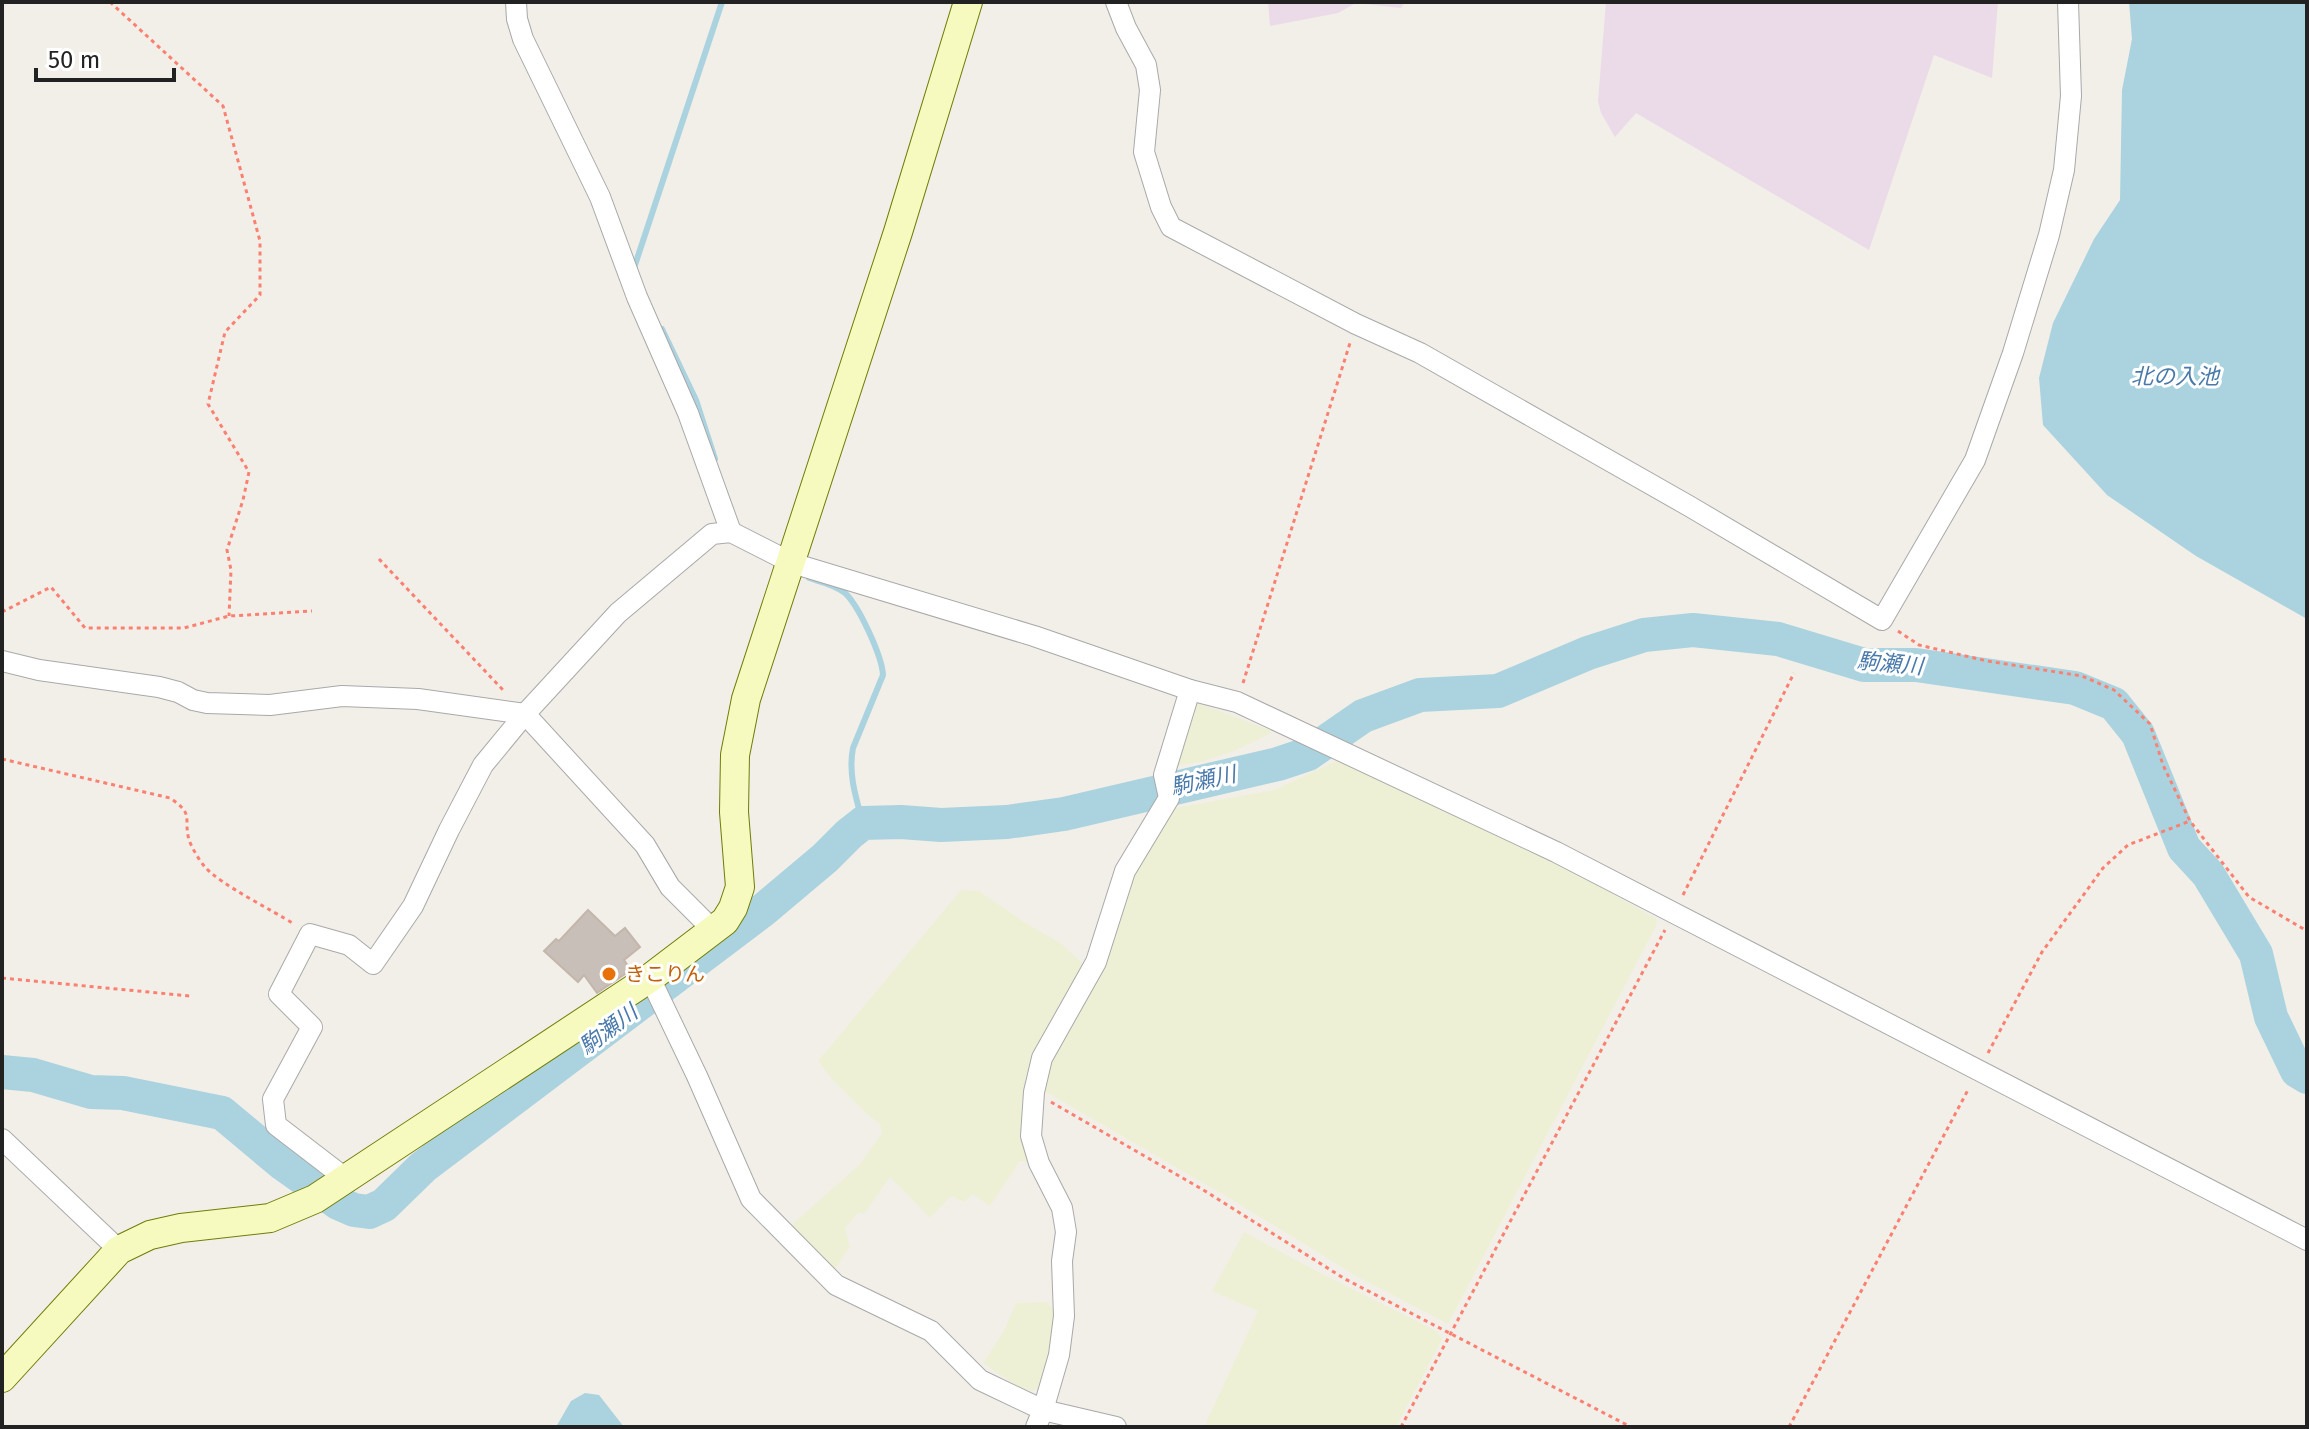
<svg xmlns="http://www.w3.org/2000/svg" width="2309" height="1429" viewBox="0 0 2309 1429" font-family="'Fira Sans','Noto Sans JP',sans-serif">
	<rect width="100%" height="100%" fill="#f2efe9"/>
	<!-- industrial -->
	<g fill="#ebdbe8">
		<polygon points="1268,2 1405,2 1401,8 1356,3 1338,13 1270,26"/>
		<polygon points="1606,2 1998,2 1992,78 1934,55 1869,250 1636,113 1615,137 1601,113 1598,101"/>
	</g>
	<!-- farmland -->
	<g fill="#eef0d5">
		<polygon points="1192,701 1270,730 1270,734 1234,751 1201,762 1174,766"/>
		<polygon points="1347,760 1564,867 1657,919 1656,926 1448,1324 1358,1277 1231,1199 1041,1089 1047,1062 1126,886 1170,809 1274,790 1334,762"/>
		<polygon points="961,890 979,891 1024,922 1062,944 1085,966 1044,1037 1026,1075 1021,1108 1028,1162 1020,1161 990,1206 973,1194 964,1202 951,1196 930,1218 890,1177 864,1214 859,1212 845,1228 850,1247 832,1274 786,1230 859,1165 882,1133 880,1124 869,1116 831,1078 818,1061"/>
		<polygon points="1244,1232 1326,1276 1436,1331 1442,1339 1396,1427 1204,1427 1258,1311 1212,1291"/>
		<polygon points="1046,1302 1054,1310 1053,1354 1041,1384 1037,1389 1031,1391 1017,1386 983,1363 1004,1331 1016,1303"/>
	</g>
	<!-- water -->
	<g fill="#aad3df">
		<polygon points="2129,2 2307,2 2307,619 2196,556 2107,495 2043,425 2039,378 2053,323 2094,239 2120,200 2122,90 2132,39"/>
		<polygon points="585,1393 599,1395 624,1427 556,1427 571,1401"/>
	</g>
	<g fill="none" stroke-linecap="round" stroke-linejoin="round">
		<!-- stream -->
		<g stroke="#aad3df" stroke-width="6">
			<polyline points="634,268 722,2"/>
			<polyline points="662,329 696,400 715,459"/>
			<path d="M809 578C821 582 836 585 845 593 859 606 882 656 883 675L853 748C848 774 856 798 863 823"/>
		</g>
		<!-- river -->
		<polyline stroke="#aad3df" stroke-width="34" points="2,1072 33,1075 91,1092 123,1093 222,1113 283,1164 338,1203 354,1210 369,1212 384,1205 423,1167 762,911 825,858 849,834 863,823 901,822 941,825 1007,822 1064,814 1278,764 1308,754 1363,716 1420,695 1498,691 1588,653 1644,635 1693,630 1778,639 1864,665 1916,665 2075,688 2114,704 2138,734 2184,848 2208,874 2256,954 2271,1017 2297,1071 2307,1077"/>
	</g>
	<!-- building -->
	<polygon fill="#c7bfb8" stroke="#c4b6ab" stroke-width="2" points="588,910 615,936 625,928 640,947 624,960 631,970 597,993 584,975 578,982 544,951 556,939 559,941"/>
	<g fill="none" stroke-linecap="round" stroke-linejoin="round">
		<!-- street casing -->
		<g stroke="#a9a9a9" stroke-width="22">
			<g id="street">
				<polyline points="516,2 517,19 523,39 600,197 637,297 688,413 731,532"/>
				<polyline points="1116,2 1126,28 1146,65 1150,90 1144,152 1161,207 1171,227 1356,324 1420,353 1689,506 1882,620 1975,460 2013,353 2049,235 2064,170 2071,96 2068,2"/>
				<polyline points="2,661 39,670 159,687 178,692 193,700 207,703 270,705 342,696 418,699 525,714 645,845 670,887 713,930"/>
				<polyline points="650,978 697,1076 751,1199 836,1285 931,1331 980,1380 1043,1410 1116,1427"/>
				<polyline points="2,1139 119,1250"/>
				<polyline points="345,1178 276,1125 273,1099 312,1027 279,994 310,934 349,945 373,964 413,906 449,830 483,765 525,714 618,613 712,534 731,532 792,563 1034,636 1190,690 1237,702 1556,852 2307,1240"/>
				<polyline points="1036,1427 1043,1410 1059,1355 1064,1316 1062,1261 1066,1232 1062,1208 1039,1163 1031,1136 1034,1092 1042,1058 1096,962 1125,871 1169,798 1164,775 1190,690"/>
			</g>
		</g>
		<!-- secondary casing -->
		<g stroke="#707d05" stroke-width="30">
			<polyline id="secondary" points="2,1378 119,1250 150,1235 181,1228 270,1218 315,1199 650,978 725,921 733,908 740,887 734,812 735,755 746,699 898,232 968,2"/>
		</g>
		<!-- path -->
		<g stroke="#fa8072" stroke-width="3" stroke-dasharray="4 4" stroke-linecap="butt">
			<polyline points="110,2 223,106 260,241 260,295 225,332 208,404 249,472 243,500 227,550 231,570 229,616"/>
			<polyline points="379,559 503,690"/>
			<polyline points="2,612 51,587 85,628 184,628 229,616 312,611"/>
			<polyline points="1898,631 1919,645 1987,661 2082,676 2114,690 2150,724 2163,765 2190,821 2249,897 2307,931"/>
			<polyline points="1243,683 1350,343"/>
			<path d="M2 759 170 798C195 815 183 817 189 840 192 848 199 860 205 867 221 885 272 910 294 924"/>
			<polyline points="1683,895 1794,673"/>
			<polyline points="2,978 190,996"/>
			<polyline points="1988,1053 2042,952 2103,868 2128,845 2190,821"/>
			<polyline points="1051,1102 1205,1191 1345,1279 1631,1427"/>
			<polyline points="1401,1427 1665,930"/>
			<polyline points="1789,1427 1969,1088"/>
		</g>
		<!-- street -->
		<use href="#street" stroke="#fff" stroke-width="20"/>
		<!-- secondary -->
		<use href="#secondary" stroke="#f7fabf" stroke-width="28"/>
	</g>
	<!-- markers -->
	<circle fill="#e8710a" stroke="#fff" stroke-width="3" cx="609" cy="974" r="8"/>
	<g text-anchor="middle" stroke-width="6" stroke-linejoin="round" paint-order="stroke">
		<!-- food labels -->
		<g font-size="20" fill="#c56008" stroke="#fff" text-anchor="start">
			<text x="625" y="981">きこりん</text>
		</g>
		<!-- water labels -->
		<g font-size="22" font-style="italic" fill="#4a7aab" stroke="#fff">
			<text x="2175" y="384">北の入池</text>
			<text transform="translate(1890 663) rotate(5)" y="8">駒瀬川</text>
			<text transform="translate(1203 780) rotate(-12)" y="8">駒瀬川</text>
			<text transform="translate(608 1029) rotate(-37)" y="8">駒瀬川</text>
		</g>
	</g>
	<!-- border -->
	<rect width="2309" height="1429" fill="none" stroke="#222222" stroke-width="8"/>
	<!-- scale -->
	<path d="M36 68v12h138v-12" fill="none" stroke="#222222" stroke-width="4"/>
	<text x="48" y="68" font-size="24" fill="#222222" stroke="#ffffff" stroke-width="6" paint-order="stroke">50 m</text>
</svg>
